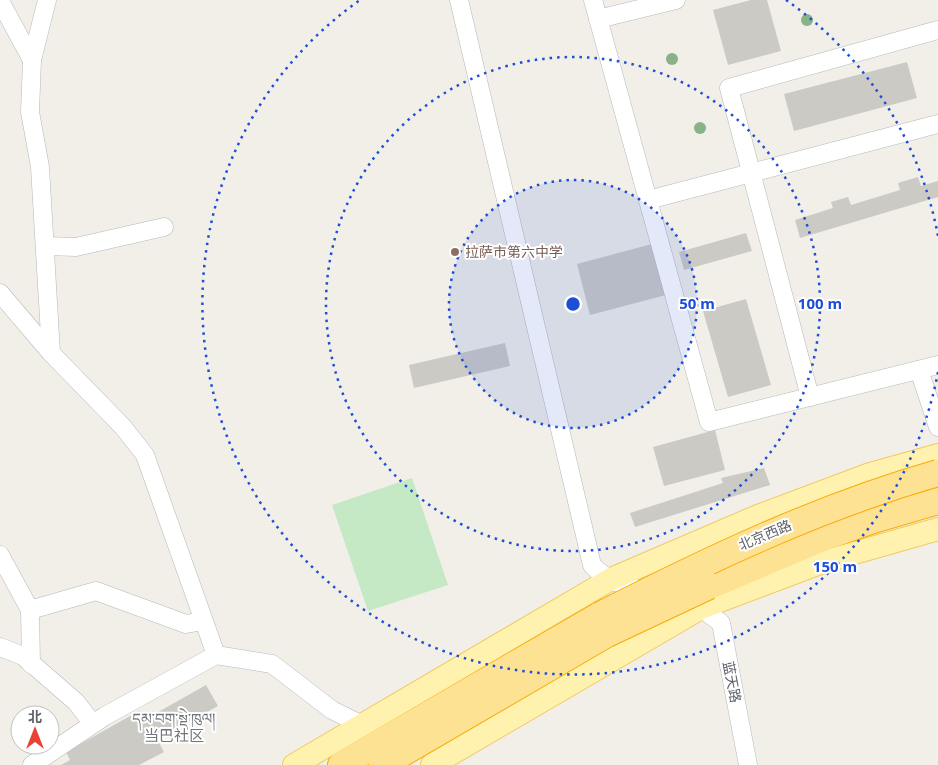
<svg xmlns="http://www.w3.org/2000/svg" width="938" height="765" viewBox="0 0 938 765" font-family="'Noto Sans','Noto Sans SC','Noto Serif Tibetan',sans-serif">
	<rect width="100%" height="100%" fill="#f1efe8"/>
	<!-- green -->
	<polygon fill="#c5e8c5" points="412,478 448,585 368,611 332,505"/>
	<!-- building -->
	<g fill="#cccac5">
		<polygon points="751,0 767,0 781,51 728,65 713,10"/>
		<polygon points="907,62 917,98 794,131 784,94"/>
		<polygon points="918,177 921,186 938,181 938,197 800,238 795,220 833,208 831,202 848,197 851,205 900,190 898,183"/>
		<polygon points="746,233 752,251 684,270 679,252"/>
		<polygon points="652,244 666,295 590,315 577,264"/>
		<polygon points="746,299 771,385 728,397 703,311"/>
		<polygon points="505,343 510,366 414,388 409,365"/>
		<polygon points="715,430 725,470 664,486 653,447"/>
		<polygon points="764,468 770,485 635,527 630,513 723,483 721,478"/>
		<polygon points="206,685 218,706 157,739 164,752 139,765 61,765 70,760 66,752 139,711 144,720"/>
	</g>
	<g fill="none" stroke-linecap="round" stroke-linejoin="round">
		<!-- minor casing -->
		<g stroke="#b5b8bc" stroke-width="19">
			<g id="minor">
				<path d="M459 0 592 565C606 581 629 587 649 593"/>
				<polyline points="593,0 709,422 938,365"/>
				<polyline points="0,1 32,60 30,112 40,167 51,353 123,427 145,455 216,655"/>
				<polyline points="598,19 676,0"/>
				<polyline points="32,60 47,0"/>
				<polyline points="648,200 938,124"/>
				<polyline points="45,246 76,247 164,227"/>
				<polyline points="0,293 51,353"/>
				<polyline points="919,370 938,427"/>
				<polyline points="810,397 729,88 938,30"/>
				<polyline points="0,555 30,610 31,664"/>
				<polyline points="691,605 701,608 721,623 748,765"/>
				<polyline points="30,610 96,591 186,624 203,621"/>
				<polyline points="0,647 23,656 76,702 93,724"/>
				<polyline points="32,765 105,716 216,655 272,664 332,710 362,725"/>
			</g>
		</g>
		<!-- major casing -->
		<g stroke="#f2c960" stroke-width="24">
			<g id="major">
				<polyline points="294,765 611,579 758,516 870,474 938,455"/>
				<polyline points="432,765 701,608 823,562 938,529"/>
			</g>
		</g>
		<!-- highway casing -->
		<g stroke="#f9ab00" stroke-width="28">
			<g id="highway">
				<polyline points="709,586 825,537 873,520 938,501"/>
				<polyline points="341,765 600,615"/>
				<polyline points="382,765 607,634"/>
			</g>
		</g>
		<!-- minor -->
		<use href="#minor" stroke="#fff" stroke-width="18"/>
		<!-- major -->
		<use href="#major" stroke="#fff2af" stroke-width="22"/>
		<!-- highway -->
		<use href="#highway" stroke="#fde293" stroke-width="26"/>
		<!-- highway-bridge casing -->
		<g stroke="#f9ab00" stroke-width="28" stroke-linecap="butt">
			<g id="highway-bridge">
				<path d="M600 615C710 559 819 507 938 473"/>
				<polyline points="607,634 709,586"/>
			</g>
		</g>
		<!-- highway-bridge -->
		<use href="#highway-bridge" stroke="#fde293" stroke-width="26"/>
	</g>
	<!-- trees -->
	<g fill="#89b387">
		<circle cx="807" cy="20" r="6"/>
		<circle cx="672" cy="59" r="6"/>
		<circle cx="700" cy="128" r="6"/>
	</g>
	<!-- distance rings -->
	<circle cx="573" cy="304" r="124" fill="#1d4ed8" fill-opacity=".12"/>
	<g fill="none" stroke="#1d4ed8" stroke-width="2.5" stroke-dasharray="2.5 5">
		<circle cx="573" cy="304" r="124"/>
		<circle cx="573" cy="304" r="247"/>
		<path d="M938 372A371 371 0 1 1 360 0M786 0A371 371 0 0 1 938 236"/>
	</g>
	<!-- markers -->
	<circle fill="#8d6e63" stroke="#fff" stroke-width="2" cx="455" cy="252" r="5"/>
	<g text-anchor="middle" stroke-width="4" stroke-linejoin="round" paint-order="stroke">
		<!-- education labels -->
		<g font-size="14" fill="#785e54" stroke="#fff" text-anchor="start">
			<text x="465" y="257">拉萨市第六中学</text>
		</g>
		<!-- street labels -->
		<g font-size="14" fill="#5f6368" stroke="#fff">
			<text transform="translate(765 535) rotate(-23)" y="5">北京西路</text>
			<text transform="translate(732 682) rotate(79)" y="5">蓝天路</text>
		</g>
		<!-- neighbourhood labels -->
		<g font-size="15" fill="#70757a" stroke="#fff">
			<text x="174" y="724">དམ་བག་སྡེ་ཁུལ།<tspan x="174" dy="17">当巴社区</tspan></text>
		</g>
	</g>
	<circle cx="573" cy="304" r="8" fill="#1d4ed8" stroke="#fff" stroke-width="2.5"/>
	<g font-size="15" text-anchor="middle" font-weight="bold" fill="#1d4ed8" stroke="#fff" stroke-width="4" stroke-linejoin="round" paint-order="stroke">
		<text x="697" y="309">50 m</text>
		<text x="820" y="309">100 m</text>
		<text x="835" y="572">150 m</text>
	</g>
	<!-- north arrow -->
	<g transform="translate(35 730)"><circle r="24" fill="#ffffff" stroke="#bfc1c3"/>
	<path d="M0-4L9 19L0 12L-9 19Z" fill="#ea4335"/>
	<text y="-8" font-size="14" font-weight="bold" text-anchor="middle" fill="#5f6368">北</text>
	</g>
</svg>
